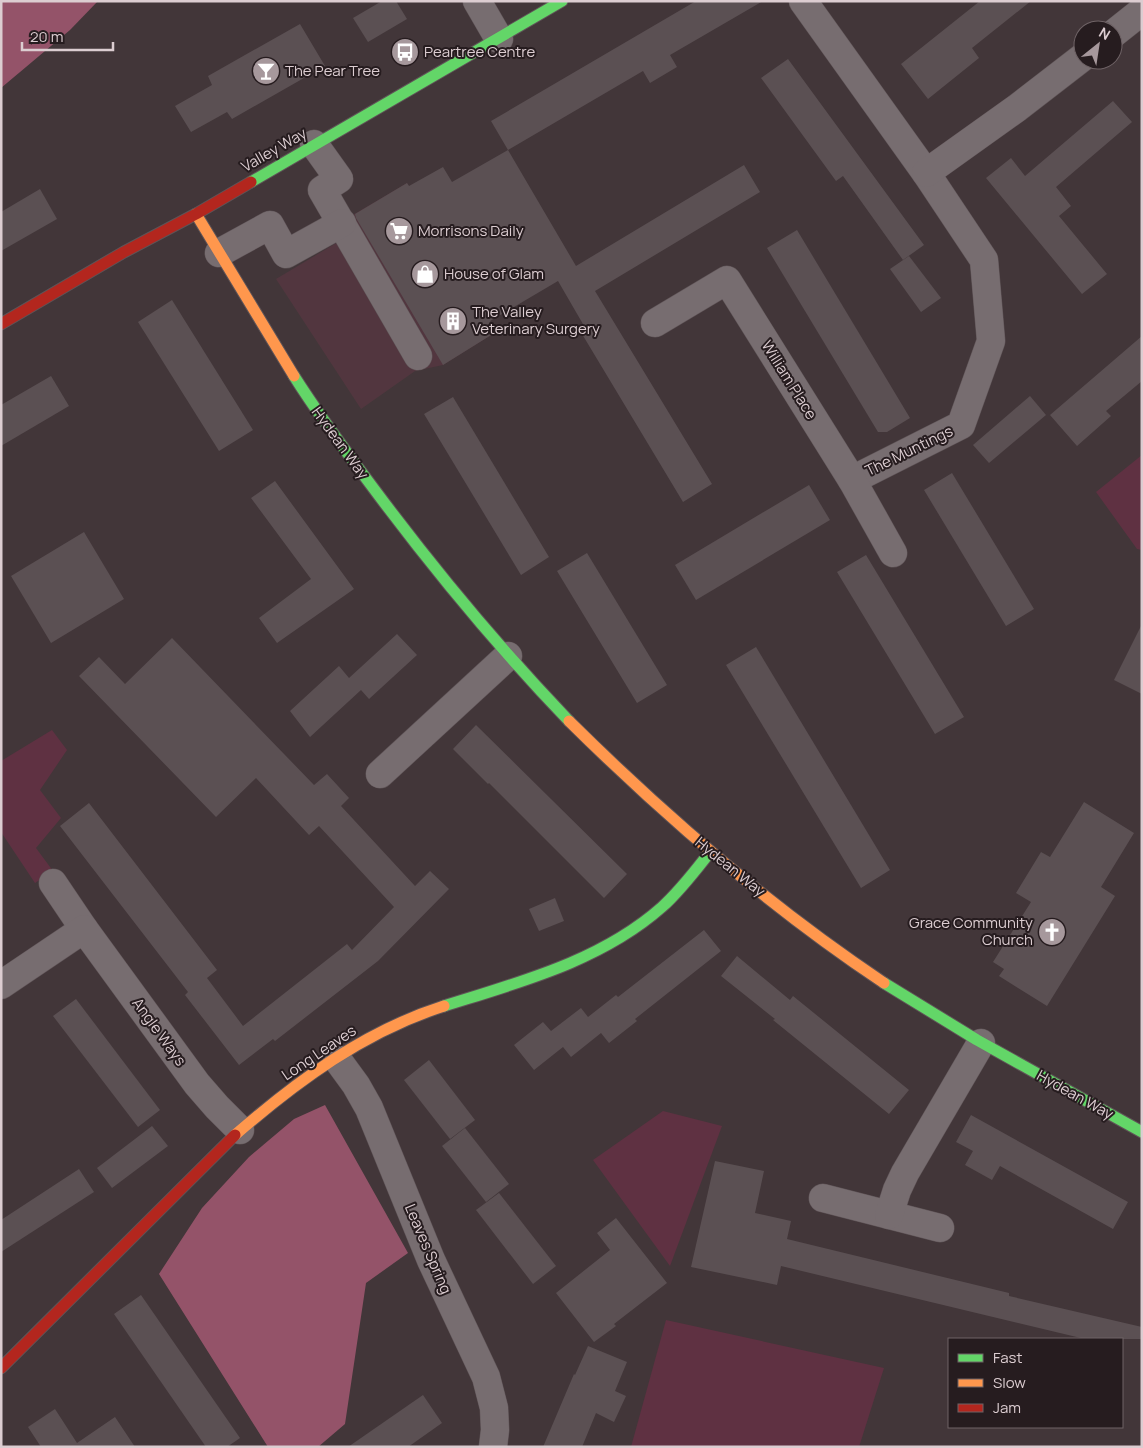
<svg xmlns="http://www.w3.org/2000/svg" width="1143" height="1448" viewBox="0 0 1143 1448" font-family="Manrope,sans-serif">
	<rect width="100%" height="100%" fill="#423639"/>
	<!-- built -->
	<polygon fill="#52363f" points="407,183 496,332 443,365 415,371 361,409 276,279 338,242 351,216"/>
	<!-- green -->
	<g fill="#5f3142">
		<polygon points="1142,455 1142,550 1137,549 1096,492"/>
		<polygon points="52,730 67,750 40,790 61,818 36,848 53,871 35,883 1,832 1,761"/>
		<polygon points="663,1111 722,1126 670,1266 593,1160"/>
		<polygon points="666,1320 884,1368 859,1447 631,1447"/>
	</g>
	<!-- forest -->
	<g fill="#945369">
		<polygon points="1,1 98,1 70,30 1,88"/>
		<polygon points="325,1105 408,1253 366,1283 345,1424 318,1447 268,1447 159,1274 202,1208 249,1157 294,1119"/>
	</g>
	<!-- building -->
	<g fill="#5b5053">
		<polygon points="382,1 396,1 407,19 368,42 353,18"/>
		<polygon points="696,1 763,1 670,55 677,67 650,83 643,71 508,150 491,121"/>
		<polygon points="980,1 1031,1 972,48 979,58 928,99 901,64"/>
		<polygon points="300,24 325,66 232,119 227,112 191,132 175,106 212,85 208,76"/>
		<polygon points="788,59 924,245 903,260 843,176 836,181 761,78"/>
		<polygon points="1113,101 1132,122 1056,187 1071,206 1059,216 1107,274 1082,294 986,178 1011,158 1025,176"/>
		<polygon points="508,150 576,266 744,165 760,192 595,291 712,484 683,502 582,334 587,331 558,281 490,321 496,332 443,365 356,218 355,214 407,183 409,186 443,167 452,182"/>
		<polygon points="40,189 57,219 1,251 1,212"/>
		<polygon points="797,230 910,418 887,432 878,432 767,248"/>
		<polygon points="909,256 941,298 921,312 890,269"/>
		<polygon points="172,300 253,430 219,451 138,322"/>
		<polygon points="1142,336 1142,381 1106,411 1111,416 1077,446 1050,415"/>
		<polygon points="51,376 69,406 1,446 1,405"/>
		<polygon points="1030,396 1046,415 989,463 973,445"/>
		<polygon points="453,397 549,557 521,575 424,414"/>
		<polygon points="952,473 1034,609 1006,626 924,490"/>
		<polygon points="275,481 354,589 277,643 259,618 311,579 251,498"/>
		<polygon points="809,485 830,520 696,600 675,565"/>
		<polygon points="84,532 124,599 51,643 11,576"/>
		<polygon points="587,553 667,685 637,703 557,571"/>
		<polygon points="866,555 964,717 935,734 837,572"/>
		<polygon points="1142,624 1142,694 1114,680"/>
		<polygon points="397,634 417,655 369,699 361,690 310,737 290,711 339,666 349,678"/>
		<polygon points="172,638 314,785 327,774 349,798 341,806 415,886 430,871 449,889 378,961 275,1041 273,1039 239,1065 185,995 188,992 60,826 89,803 217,970 207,978 243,1026 347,944 352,950 394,907 319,826 309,835 256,778 216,817 79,676 99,657 125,684"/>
		<polygon points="756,647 890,870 861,888 726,665"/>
		<polygon points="476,725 627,874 604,898 489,783 488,784 453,749"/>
		<polygon points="1084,802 1134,833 1101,887 1115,896 1047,1006 999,976 1004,969 993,962 1031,902 1016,893 1041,852 1050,857"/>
		<polygon points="555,898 564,921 539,931 529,909"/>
		<polygon points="704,930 721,951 635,1019 637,1021 609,1043 601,1033 571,1057 563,1047 534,1070 514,1045 543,1022 551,1031 581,1008 588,1017 616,995 618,997"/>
		<polygon points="737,956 790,1000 793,996 909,1090 889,1114 773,1020 775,1019 721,976"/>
		<polygon points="76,999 160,1110 138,1127 53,1016"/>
		<polygon points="429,1060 475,1120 450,1139 404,1080"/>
		<polygon points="971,1115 1128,1202 1113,1229 1000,1166 992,1180 965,1165 973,1151 956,1142"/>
		<polygon points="152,1126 168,1146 112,1188 97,1168"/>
		<polygon points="465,1128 509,1184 486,1202 442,1146"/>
		<polygon points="715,1161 764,1171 755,1213 791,1221 787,1239 1009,1293 1009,1296 1142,1327 1142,1339 1085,1339 781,1266 777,1285 691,1267"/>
		<polygon points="79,1169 94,1192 1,1252 1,1220"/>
		<polygon points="499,1193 556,1266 533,1284 476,1210"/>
		<polygon points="616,1218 667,1283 614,1324 616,1326 594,1342 556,1293 610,1250 597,1233"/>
		<polygon points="141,1295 240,1438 227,1447 206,1447 114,1314"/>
		<polygon points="588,1346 627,1362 615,1391 626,1396 614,1422 596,1413 582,1447 543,1447 574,1374 575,1375"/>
		<polygon points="423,1395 442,1423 408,1447 348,1447"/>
		<polygon points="55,1409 77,1443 115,1417 135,1447 41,1447 28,1427"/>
	</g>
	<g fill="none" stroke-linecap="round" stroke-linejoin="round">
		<!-- street casing -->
		<g stroke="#5f5457" stroke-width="29">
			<g id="street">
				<polyline points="477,1 499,39"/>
				<polyline points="803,1 926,173 984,260 991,341 961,425 852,480"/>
				<polyline points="1113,34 1142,11"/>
				<polyline points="314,144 339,179 322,190 418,356"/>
				<polyline points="926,173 1017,108 1083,57"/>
				<polyline points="219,253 270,225 286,254 342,223"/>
				<polyline points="655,323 727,280 852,480 893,553"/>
				<polyline points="380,774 508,656"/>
				<polyline points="53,883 84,929"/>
				<polyline points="1,985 84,929 197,1084 217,1107 240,1130"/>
				<polyline points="337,1059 356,1085 369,1108 431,1260 486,1377 494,1408 495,1430 493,1447"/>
				<polyline points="823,1198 940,1228"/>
				<polyline points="889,1215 897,1190 905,1173 981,1043"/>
			</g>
		</g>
		<!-- fast casing -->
		<g stroke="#5f5457" stroke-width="13">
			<g id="fast">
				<polyline points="251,182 562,1"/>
				<path d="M294 376C318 414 344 449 371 485 432 567 498 647 569 721"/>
				<polyline points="884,983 977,1040 1142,1132"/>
				<path d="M444 1006C520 982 601 961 662 907 680 891 695 871 710 852"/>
			</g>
		</g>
		<!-- slow casing -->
		<g stroke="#5f5457" stroke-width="13">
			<g id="slow">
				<polyline points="196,214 294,376"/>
				<path d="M569 721C667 818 770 907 884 983"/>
				<path d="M235 1135C297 1081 365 1031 444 1006"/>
			</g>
		</g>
		<!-- jam casing -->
		<g stroke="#5f5457" stroke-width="13">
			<g id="jam">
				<polyline points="1,324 124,252 196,214 251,182"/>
				<polyline points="1,1368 235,1135"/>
			</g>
		</g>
		<!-- street -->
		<use href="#street" stroke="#776d70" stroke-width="28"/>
		<!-- fast -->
		<use href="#fast" stroke="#63d668" stroke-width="11"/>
		<!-- slow -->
		<use href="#slow" stroke="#ff974d" stroke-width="11"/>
		<!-- jam -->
		<use href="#jam" stroke="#b3261e" stroke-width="11"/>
	</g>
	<!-- icons -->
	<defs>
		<g id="bus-disc" transform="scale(1.4375)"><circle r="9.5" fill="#a6989c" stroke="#261c1f"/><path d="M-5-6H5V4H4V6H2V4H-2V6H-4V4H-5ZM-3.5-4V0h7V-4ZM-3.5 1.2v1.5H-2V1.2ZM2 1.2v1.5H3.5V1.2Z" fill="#fff"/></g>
		<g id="bar-disc" transform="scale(1.4375)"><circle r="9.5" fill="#a6989c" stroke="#261c1f"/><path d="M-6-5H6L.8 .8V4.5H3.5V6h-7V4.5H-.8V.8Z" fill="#fff"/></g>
		<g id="supermarket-disc" transform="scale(1.4375)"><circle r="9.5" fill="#a6989c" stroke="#261c1f"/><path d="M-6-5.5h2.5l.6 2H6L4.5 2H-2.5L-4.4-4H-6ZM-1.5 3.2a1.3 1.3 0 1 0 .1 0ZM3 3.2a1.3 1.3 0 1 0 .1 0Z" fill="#fff"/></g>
		<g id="shop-disc" transform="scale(1.4375)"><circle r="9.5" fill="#a6989c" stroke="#261c1f"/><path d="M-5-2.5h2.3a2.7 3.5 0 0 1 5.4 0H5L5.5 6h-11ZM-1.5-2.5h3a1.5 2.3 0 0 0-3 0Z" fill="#fff"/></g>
		<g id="building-disc" transform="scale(1.4375)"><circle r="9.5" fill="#a6989c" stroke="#261c1f"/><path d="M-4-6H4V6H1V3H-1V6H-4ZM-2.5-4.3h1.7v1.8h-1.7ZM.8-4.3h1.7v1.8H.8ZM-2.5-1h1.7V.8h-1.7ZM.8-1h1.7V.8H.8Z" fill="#fff"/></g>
		<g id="church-disc" transform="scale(1.4375)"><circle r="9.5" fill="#a6989c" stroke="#261c1f"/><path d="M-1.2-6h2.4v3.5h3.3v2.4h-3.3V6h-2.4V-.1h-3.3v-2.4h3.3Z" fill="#fff"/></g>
	</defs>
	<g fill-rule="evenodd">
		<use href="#bus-disc" x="405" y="52"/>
		<use href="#bar-disc" x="266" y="71"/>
		<use href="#supermarket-disc" x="399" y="231"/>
		<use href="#shop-disc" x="425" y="274"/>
		<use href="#building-disc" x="453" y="321"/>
		<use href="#church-disc" x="1052" y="932"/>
	</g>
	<g text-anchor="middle" stroke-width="4" stroke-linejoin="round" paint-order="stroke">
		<!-- poi labels -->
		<g font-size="15" fill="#dccdd1" stroke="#261c1f" text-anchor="start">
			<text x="424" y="57">Peartree Centre</text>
			<text x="285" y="76">The Pear Tree</text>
			<text x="418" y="236">Morrisons Daily</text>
			<text x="444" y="279">House of Glam</text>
			<text x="472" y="317">The Valley<tspan x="472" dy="17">Veterinary Surgery</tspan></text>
			<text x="1033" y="928" text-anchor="end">Grace Community<tspan x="1033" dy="17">Church</tspan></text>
		</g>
		<!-- street labels -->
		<g font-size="15" fill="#dccdd1" stroke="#261c1f">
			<text transform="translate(274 150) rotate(-30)" y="5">Valley Way</text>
			<text transform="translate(789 380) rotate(58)" y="5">William Place</text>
			<text transform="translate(340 443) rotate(54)" y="5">Hydean Way</text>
			<text transform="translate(909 451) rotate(-26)" y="5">The Muntings</text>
			<text transform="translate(730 867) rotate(39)" y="5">Hydean Way</text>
			<text transform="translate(159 1032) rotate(54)" y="5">Angle Ways</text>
			<text transform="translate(319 1053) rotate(-34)" y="5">Long Leaves</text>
			<text transform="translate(1075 1095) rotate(29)" y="5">Hydean Way</text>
			<text transform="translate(428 1249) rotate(67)" y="5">Leaves Spring</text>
		</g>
	</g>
	<!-- border -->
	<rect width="1143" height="1448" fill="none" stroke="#dccdd1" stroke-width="5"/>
	<!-- legend -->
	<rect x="948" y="1338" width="175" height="90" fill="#261c1f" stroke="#6f6366"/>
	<rect x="958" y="1354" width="25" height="8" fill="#63d668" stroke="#6f6366"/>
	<text x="993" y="1363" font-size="15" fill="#dccdd1">Fast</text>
	<rect x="958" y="1379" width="25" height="8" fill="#ff974d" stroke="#6f6366"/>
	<text x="993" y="1388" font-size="15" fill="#dccdd1">Slow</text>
	<rect x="958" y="1404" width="25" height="8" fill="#b3261e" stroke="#6f6366"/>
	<text x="993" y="1413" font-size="15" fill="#dccdd1">Jam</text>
	<!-- north arrow -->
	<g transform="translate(1098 45) rotate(30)"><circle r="24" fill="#261c1f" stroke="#6f6366"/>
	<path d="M0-4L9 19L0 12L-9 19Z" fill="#a6989c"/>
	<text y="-8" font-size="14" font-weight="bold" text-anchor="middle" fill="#dccdd1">N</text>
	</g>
	<!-- scale -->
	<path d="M22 42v8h91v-8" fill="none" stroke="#dccdd1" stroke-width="2.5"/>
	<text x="30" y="42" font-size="15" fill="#dccdd1" stroke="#261c1f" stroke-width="4" paint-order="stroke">20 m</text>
</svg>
